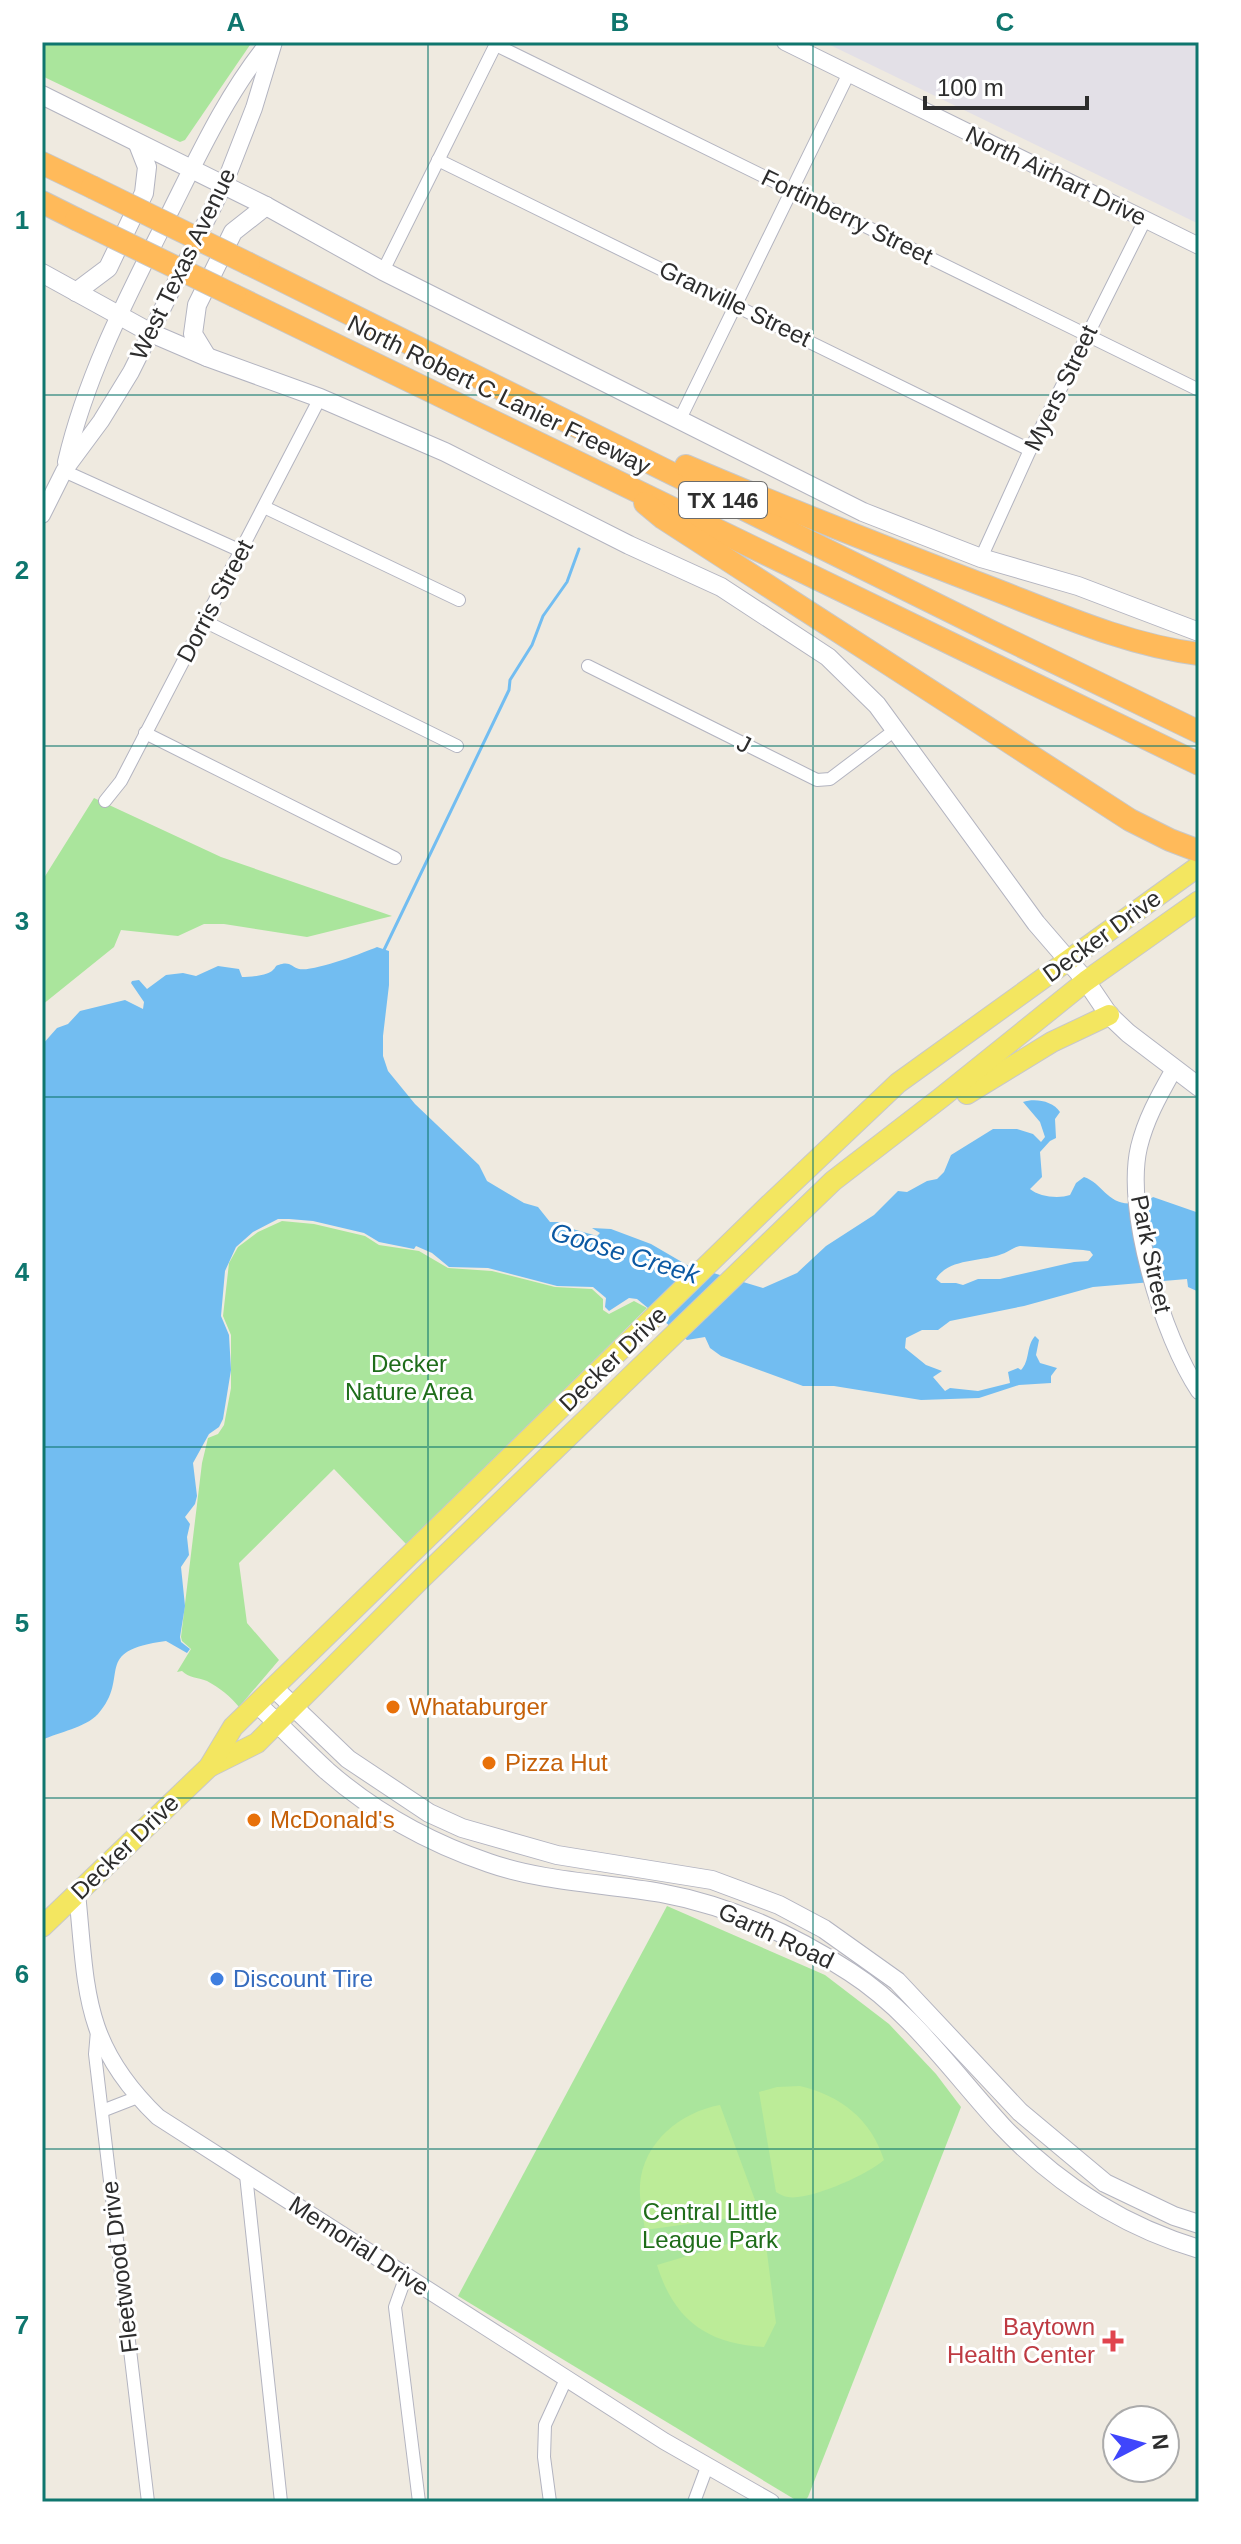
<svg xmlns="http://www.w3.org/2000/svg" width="1241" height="2544" viewBox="0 0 1241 2544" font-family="Arial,sans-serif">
	<rect width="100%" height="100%" fill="#efeae0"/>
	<!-- industrial -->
	<polygon fill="#e3e0e7" points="824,42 1199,42 1199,224"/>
	<!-- green -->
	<g fill="#aae59c">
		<polygon points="42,42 252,42 185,140 180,142 42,76"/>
		<polygon points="94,798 221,857 392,916 307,937 224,924 204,924 178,936 121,930 114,947 42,1005 42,881"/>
		<path d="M282 1221 314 1224 365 1236 379 1245 419 1251 448 1268 492 1271 555 1287 592 1289 603 1299V1310L609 1314 634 1301 647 1308 407 1545 334 1469 239 1563 247 1623 279 1660 239 1707C230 1696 220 1688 207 1681 197 1677 189 1678 182 1671L177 1672 191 1649 182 1641 181 1637 202 1463 208 1438 218 1434 224 1425 231 1388V1335L223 1316 229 1263 238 1247 258 1232Z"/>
		<polygon points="667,1906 825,1975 889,2024 936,2074 961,2107 808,2497 804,2502 799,2502 458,2296"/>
	</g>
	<!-- pitch -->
	<g fill="#bcec98">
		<path d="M800 2086C841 2096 871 2119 884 2160 869 2174 809 2201 788 2197 784 2197 780 2194 776 2192L759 2092 777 2087Z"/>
		<path d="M720 2105 755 2200 744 2216 645 2230C643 2215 639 2200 640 2185 643 2142 681 2112 720 2105Z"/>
		<path d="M751 2237 766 2245 776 2323 764 2347C707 2344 674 2320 657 2265Z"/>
	</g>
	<!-- water -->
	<path fill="#72bdf1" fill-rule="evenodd" d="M377 947 389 951V985L383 1036V1056L388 1071 415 1104 479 1165 487 1181 524 1203 538 1207 550 1222H562L569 1228 597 1236 600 1233 592 1228 611 1229 651 1244 687 1265 763 1288 797 1273 826 1246 874 1215 898 1191 907 1192 927 1181 937 1179 944 1172 951 1155 993 1129H1017L1033 1134 1041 1142 1045 1137 1040 1122 1023 1102C1035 1098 1053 1101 1060 1112L1055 1119 1056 1138 1050 1141 1040 1152 1042 1177 1030 1189C1039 1197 1059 1199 1070 1195L1076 1183 1084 1177C1104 1184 1108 1207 1135 1203 1143 1202 1147 1202 1153 1197L1199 1213V1292L1188 1287 1187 1279 1093 1287 1024 1306 950 1321 938 1330H922L906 1338 905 1348 926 1365 942 1371 933 1377 945 1391 950 1388 978 1391 1010 1383 1008 1372 1018 1368 1021 1370C1030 1361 1026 1346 1035 1336L1039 1340 1036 1355 1040 1363 1057 1368 1051 1376V1383L1019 1385 979 1398 921 1400 834 1386H803L721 1356 710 1348 705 1337 687 1340 637 1299 629 1298 609 1311 605 1307 606 1298 593 1287 557 1286 488 1268 449 1267 432 1253 416 1246 414 1249 379 1242 364 1233 313 1221 289 1219H278L253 1232 236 1247 225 1271 221 1316 229 1335 231 1370 223 1419 219 1427 209 1434 193 1463 197 1496 195 1504 185 1517 190 1524 187 1537 189 1555 181 1567 185 1606 180 1637 181 1642 190 1649 187 1653 166 1641C90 1651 132 1676 98 1714 85 1728 59 1732 42 1740V1045L57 1028 68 1024 80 1011 125 1000 143 1009 144 1002 131 983 132 981 139 980 147 989 166 975 183 973 196 976 218 966 239 969 242 977C250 977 265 976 272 971 278 966 273 966 282 964 290 962 292 967 299 969 313 972 363 953 377 947ZM1020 1246 1083 1250 1090 1251 1093 1255 1088 1261 1074 1262 1000 1279H978L963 1285 956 1283H941L936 1279C948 1258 982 1262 1002 1254 1009 1252 1012 1248 1020 1246Z"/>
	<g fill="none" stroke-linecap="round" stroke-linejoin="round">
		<!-- stream -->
		<polyline stroke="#72bdf1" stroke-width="3" points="384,950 509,690 510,680 532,645 543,616 567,582 579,549"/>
		<!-- minor casing -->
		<g stroke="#b3b4c0" stroke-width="14">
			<g id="minor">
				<polyline points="496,45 1199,390"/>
				<polyline points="438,160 1030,450"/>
				<polyline points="383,271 497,42"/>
				<polyline points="679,421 849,73"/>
				<polyline points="64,471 241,551"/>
				<polyline points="264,507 459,600"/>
				<polyline points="981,558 1030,450 1145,220"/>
				<polyline points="204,621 457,746"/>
				<polyline points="588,666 817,780 830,779 895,730"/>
				<polyline points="145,733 395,858"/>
				<polyline points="105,801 121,781 320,398"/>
				<polyline points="97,2031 95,2054 148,2502"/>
				<polyline points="102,2111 138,2097"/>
				<polyline points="246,2175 281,2502"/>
				<polyline points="406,2276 395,2307 419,2502"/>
				<polyline points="550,2502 544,2457 545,2425 567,2377"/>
				<polyline points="694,2502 707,2467"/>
			</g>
		</g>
		<!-- tertiary casing -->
		<g stroke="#b3b4c0" stroke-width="18">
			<g id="tertiary">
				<polyline points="785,42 1199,246"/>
				<path d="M66 462C87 372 130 292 171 210 200 152 228 92 269 42"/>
				<polyline points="42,515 64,471 101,421 131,372 224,185 254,108 274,42"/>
				<path d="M1174 1069C1160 1094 1146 1118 1139 1147 1124 1211 1163 1337 1199 1391"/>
				<path d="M77 1893C87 1990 82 2044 158 2117L664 2441 771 2502"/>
			</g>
		</g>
		<!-- secondary casing -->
		<g stroke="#b3b4c0" stroke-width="20">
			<g id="secondary">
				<polyline points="42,95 266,206 383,271 863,512 981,558 1078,586 1199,632"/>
				<polyline points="42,273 151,333 207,357 320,398 445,452 629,545 721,587 828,657 877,705 1036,923 1086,981 1109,1015 1128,1033 1199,1087"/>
				<polyline points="76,292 108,268 144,193 147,167 138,144"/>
				<polyline points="207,357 193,334 197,305 233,232 266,206"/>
				<polyline points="274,1688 348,1759 429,1813 462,1828 557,1855 712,1880 779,1905 824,1929 897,1981 1020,2112 1105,2183 1174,2216 1199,2224"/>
				<path d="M257 1704C281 1726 303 1749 327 1771 374 1812 430 1843 489 1863 543 1882 604 1883 661 1893 727 1905 793 1935 850 1972 911 2011 953 2073 1002 2126 1057 2184 1122 2226 1199 2249"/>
			</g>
		</g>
		<!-- primary casing -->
		<g stroke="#c8c8c8" stroke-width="22">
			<g id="primary">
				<polyline points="967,1094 1052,1042 1109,1015"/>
				<polyline points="209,1767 257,1743 422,1578 833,1181 942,1097 1086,981 1199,901"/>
				<polyline points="42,1927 209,1767 233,1727 769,1205 898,1083 1199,866"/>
			</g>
		</g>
		<!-- motorway casing -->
		<g stroke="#c8c8c8" stroke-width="24">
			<g id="motorway">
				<polyline points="42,163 92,187"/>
				<polyline points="42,202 76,219"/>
				<polyline points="249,264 990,631 1199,732"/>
				<polyline points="235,296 1199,764"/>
				<path d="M686 466C787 509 889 549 991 588 1058 614 1127 645 1199 654"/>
				<polyline points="645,503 663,518 1130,820 1170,840 1199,851"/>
			</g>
		</g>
		<!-- minor -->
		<use href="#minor" stroke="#fff" stroke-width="12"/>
		<!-- tertiary -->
		<use href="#tertiary" stroke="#fff" stroke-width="16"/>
		<!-- secondary -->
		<use href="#secondary" stroke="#fff" stroke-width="18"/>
		<!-- primary -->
		<use href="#primary" stroke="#f3e660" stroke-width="20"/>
		<!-- motorway -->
		<use href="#motorway" stroke="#ffba5a" stroke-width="22"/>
		<!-- motorway-bridge casing -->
		<g stroke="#c8c8c8" stroke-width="24" stroke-linecap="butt">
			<g id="motorway-bridge">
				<polyline points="92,187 249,264"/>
				<polyline points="76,219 235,296"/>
			</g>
		</g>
		<!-- motorway-bridge -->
		<use href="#motorway-bridge" stroke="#ffba5a" stroke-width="22"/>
	</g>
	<!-- grid -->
	<path fill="none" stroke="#0f766e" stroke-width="2" stroke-opacity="0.55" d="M428 42V2502M813 42V2502M42 395H1199M42 746H1199M42 1097H1199M42 1447H1199M42 1798H1199M42 2149H1199"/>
	<!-- markers -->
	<g fill="#e8710a" stroke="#fff" stroke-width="3">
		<circle cx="393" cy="1707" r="8"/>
		<circle cx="489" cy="1763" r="8"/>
		<circle cx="254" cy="1820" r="8"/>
	</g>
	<circle fill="#3f7fe0" stroke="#fff" stroke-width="3" cx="217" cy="1979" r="8"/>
	<path fill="#e0444e" stroke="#fff" stroke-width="3" d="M1109 2329h8v8h8v8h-8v8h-8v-8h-8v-8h8z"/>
	<g text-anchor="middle" stroke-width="6" stroke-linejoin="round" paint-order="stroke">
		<!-- shield labels -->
		<rect fill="#fff" stroke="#6c6c6c" stroke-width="2" x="679" y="482" width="88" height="36" rx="6"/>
		<g font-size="22" font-weight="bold" fill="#2d2d2d">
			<text x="723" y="508">TX 146</text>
		</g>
		<!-- street labels -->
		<g font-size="24" fill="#2d2d2d" stroke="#fff">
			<text transform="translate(1056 176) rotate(26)" y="8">North Airhart Drive</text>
			<text transform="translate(847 217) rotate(26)" y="8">Fortinberry Street</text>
			<text transform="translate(183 264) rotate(-64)" y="8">West Texas Avenue</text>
			<text transform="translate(735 304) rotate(26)" y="8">Granville Street</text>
			<text transform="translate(1061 388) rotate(-64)" y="8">Myers Street</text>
			<text transform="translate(499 395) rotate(26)" y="8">North Robert C Lanier Freeway</text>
			<text transform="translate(215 601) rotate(-62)" y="8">Dorris Street</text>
			<text transform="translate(744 744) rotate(27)" y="8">J</text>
			<text transform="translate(1102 936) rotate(-36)" y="8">Decker Drive</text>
			<text transform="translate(1151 1254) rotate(78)" y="8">Park Street</text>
			<text transform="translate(613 1359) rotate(-44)" y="8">Decker Drive</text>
			<text transform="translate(125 1847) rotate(-44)" y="8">Decker Drive</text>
			<text transform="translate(776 1936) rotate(25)" y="8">Garth Road</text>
			<text transform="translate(359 2246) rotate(33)" y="8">Memorial Drive</text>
			<text transform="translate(120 2267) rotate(-97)" y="8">Fleetwood Drive</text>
		</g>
		<!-- park labels -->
		<g font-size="24" fill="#1f6d1a" stroke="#fff">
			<text x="409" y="1372">Decker<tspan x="409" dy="28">Nature Area</tspan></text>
			<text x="710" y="2220">Central Little<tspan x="710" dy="28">League Park</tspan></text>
		</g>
		<!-- food labels -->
		<g font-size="24" fill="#c56008" stroke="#fff" text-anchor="start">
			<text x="409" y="1715">Whataburger</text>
			<text x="505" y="1771">Pizza Hut</text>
			<text x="270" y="1828">McDonald's</text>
		</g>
		<!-- shop labels -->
		<g font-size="24" fill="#366cbe" stroke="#fff" text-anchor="start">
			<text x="233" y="1987">Discount Tire</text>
		</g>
		<!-- health labels -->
		<g font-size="24" fill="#be3a42" stroke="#fff" text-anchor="end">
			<text x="1095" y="2335">Baytown<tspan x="1095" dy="28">Health Center</tspan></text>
		</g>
		<!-- water labels -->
		<g font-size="26" font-style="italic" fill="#0c59a3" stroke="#fff">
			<text transform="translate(625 1253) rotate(17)" y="9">Goose Creek</text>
		</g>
	</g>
	<!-- border -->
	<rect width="1241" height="2544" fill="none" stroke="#ffffff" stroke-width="88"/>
	<!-- north arrow -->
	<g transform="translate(1141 2444) rotate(84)"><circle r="38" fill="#ffffff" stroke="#ababab" stroke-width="2"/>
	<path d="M0-6L14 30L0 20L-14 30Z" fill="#3f46fc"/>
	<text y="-12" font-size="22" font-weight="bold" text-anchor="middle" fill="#2d2d2d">N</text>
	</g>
	<!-- scale -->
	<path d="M925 96v12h162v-12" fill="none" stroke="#2d2d2d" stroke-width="4"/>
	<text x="937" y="96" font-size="24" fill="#2d2d2d" stroke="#ffffff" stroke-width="6" paint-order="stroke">100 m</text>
	<rect x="44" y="44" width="1153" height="2456" fill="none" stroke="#0f766e" stroke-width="3"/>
	<g font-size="26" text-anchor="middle" font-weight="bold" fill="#0f766e">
		<text x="236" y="31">A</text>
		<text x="620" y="31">B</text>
		<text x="1005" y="31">C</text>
		<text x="22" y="229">1</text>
		<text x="22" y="579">2</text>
		<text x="22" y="930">3</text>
		<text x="22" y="1281">4</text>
		<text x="22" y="1632">5</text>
		<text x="22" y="1983">6</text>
		<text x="22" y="2334">7</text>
	</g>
</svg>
